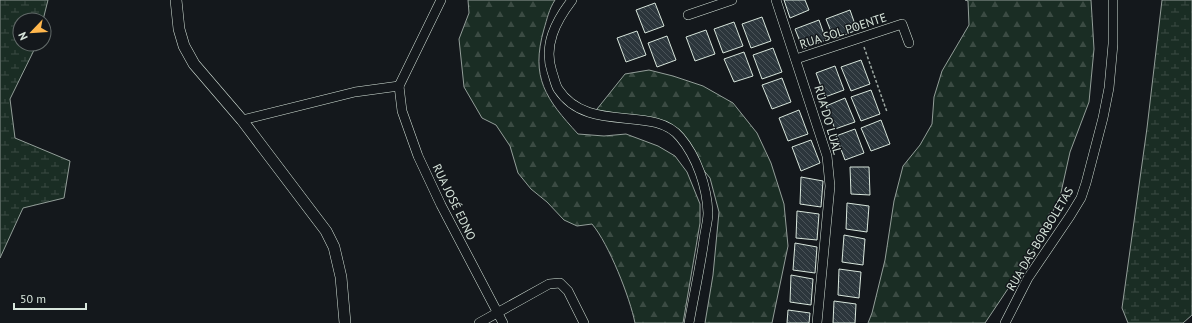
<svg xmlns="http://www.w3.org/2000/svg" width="1192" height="323" viewBox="0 0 1192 323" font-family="'PT Sans',sans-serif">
	<defs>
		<pattern id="forest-firs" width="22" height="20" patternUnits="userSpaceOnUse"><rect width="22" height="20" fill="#1a2d24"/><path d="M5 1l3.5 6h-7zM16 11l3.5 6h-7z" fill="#3b4b43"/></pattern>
		<pattern id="wetland-marsh" width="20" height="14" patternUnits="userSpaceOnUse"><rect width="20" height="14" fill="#1a2d24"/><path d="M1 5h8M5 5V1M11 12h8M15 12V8" fill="none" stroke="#3b4b43"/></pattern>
		<pattern id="building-back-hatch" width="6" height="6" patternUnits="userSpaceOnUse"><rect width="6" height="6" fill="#2c363c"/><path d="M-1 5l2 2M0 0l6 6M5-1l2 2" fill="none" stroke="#4a5358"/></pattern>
	</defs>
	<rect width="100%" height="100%" fill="#14181c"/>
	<!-- forest -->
	<g fill="url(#forest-firs)" stroke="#939e99">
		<path d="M468 0H555C549 9 547 19 544 29 530 78 546 99 578 134L604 136 626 134 658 146 675 156 687 172 700 204V223L683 323H635C630 298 609 244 592 224L577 226 564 220 547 202 531 189 518 173 510 146 496 125 482 118 464 87 459 39 469 13Z"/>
		<polygon points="965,0 1091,0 1094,49 1089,102 1070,152 1060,197 1032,253 985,323 868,323 872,313 885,260 894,201 903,166 920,145 932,124 934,97 942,71 969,25 968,1"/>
		<polygon points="649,70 673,76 703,86 733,103 757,133 771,163 784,204 788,246 772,323 705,323 713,275 719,212 710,178 669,128 593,114 625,74"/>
	</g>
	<!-- wetland -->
	<g fill="url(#wetland-marsh)" stroke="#939e99">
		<polygon points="0,0 48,0 43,20 20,20 20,44 37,44 10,99 15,138 70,161 64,198 23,208 0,258"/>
		<polygon points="1162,0 1192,0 1192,315 1183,323 1128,323 1122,308 1147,128"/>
	</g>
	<!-- building -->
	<g fill="url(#building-back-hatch)" stroke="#d8e6dc">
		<polygon points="784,0 805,0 809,10 790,18"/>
		<polygon points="655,3 664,26 645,33 636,10"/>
		<polygon points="850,10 857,30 834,39 826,19"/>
		<polygon points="762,17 771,41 751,48 742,24"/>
		<polygon points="819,20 826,40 803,49 795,29"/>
		<polygon points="734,22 743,46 723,53 714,29"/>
		<polygon points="706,30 715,54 695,61 686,37"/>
		<polygon points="637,31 646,55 626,62 617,38"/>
		<polygon points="667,36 676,60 657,67 648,43"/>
		<polygon points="773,48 782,72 762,79 753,55"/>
		<polygon points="744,52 753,76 734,82 724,59"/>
		<polygon points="861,60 870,84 851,91 841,67"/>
		<polygon points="835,66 844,90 825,97 816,73"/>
		<polygon points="782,78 791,102 772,109 762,85"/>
		<polygon points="871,90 880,114 861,121 851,97"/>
		<polygon points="845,98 855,122 835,129 826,106"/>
		<polygon points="799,110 808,134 788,141 779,118"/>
		<polygon points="881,120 890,144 871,151 861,128"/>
		<polygon points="855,129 864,153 845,160 836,136"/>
		<polygon points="811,140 820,163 801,171 792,147"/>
		<polygon points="850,167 869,167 870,195 851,194"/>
		<polygon points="801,177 823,181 821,207 800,204"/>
		<polygon points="847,203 869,206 867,232 846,229"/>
		<polygon points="797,211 819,214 817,240 796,238"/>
		<polygon points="844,235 865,239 863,265 842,262"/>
		<polygon points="795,243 817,247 815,273 793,270"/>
		<polygon points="839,269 861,272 859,298 838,295"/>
		<polygon points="791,275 813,279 811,305 790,302"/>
		<polygon points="834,301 856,304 855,323 833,323"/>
		<polygon points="788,310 810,313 809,323 787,323"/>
	</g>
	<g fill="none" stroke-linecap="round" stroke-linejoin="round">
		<!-- minor casing -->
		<g stroke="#d8e6dc" stroke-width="10">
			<g id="minor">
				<path d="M572 0C556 21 543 45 552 72 554 77 555 84 558 89 588 135 653 104 680 137 697 157 707 187 708 213 708 221 705 231 704 240 700 268 694 295 689 323"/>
				<polyline points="776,0 827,156 830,186 817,323"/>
				<polyline points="688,15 732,0"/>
				<polyline points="796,59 902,24 909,43"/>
				<polyline points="399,86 402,111 418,156 441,205 503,323"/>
				<polyline points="399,86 441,0"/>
				<polyline points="242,120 355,92 399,86"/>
				<polyline points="479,323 549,284 560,283 568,291 584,323"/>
				<polyline points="1005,323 1028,278 1070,216 1081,198 1086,183 1103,118 1109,88 1113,44 1113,0"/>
			</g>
		</g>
		<!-- tertiary casing -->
		<g stroke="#d8e6dc" stroke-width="12">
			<polyline id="tertiary" points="176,0 179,29 184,46 194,64 242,120 326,231 334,247 341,277 345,323"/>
		</g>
		<!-- path -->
		<polyline stroke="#9da8a2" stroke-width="1.5" stroke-dasharray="3 2" stroke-linecap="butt" points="864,47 887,112"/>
		<!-- minor -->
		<use href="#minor" stroke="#14181c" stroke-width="9"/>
		<!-- tertiary -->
		<use href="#tertiary" stroke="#14181c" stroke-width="11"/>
	</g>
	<g text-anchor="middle" stroke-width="3" stroke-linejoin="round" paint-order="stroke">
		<!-- street labels -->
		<g font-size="12" fill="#d8e6dc" stroke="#14181c">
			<text transform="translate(843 31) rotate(-18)" y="4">RUA SOL POENTE</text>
			<text transform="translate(828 120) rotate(74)" y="4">RUA DO LUAL</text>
			<text transform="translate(454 202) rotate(64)" y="4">RUA JOSÉ EDNO</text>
			<text transform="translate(1040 239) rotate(-59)" y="4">RUA DAS BORBOLETAS</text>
		</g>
	</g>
	<!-- north arrow -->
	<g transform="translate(32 32) rotate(245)"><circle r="19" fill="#14181c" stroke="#626a69"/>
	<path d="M0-3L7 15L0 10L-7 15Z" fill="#ffb74d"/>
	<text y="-6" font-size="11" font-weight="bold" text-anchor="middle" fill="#d8e6dc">N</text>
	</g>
	<!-- scale -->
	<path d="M14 303v6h72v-6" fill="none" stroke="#d8e6dc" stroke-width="2"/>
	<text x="20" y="303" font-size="12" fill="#d8e6dc" stroke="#14181c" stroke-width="3" paint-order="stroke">50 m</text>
</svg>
